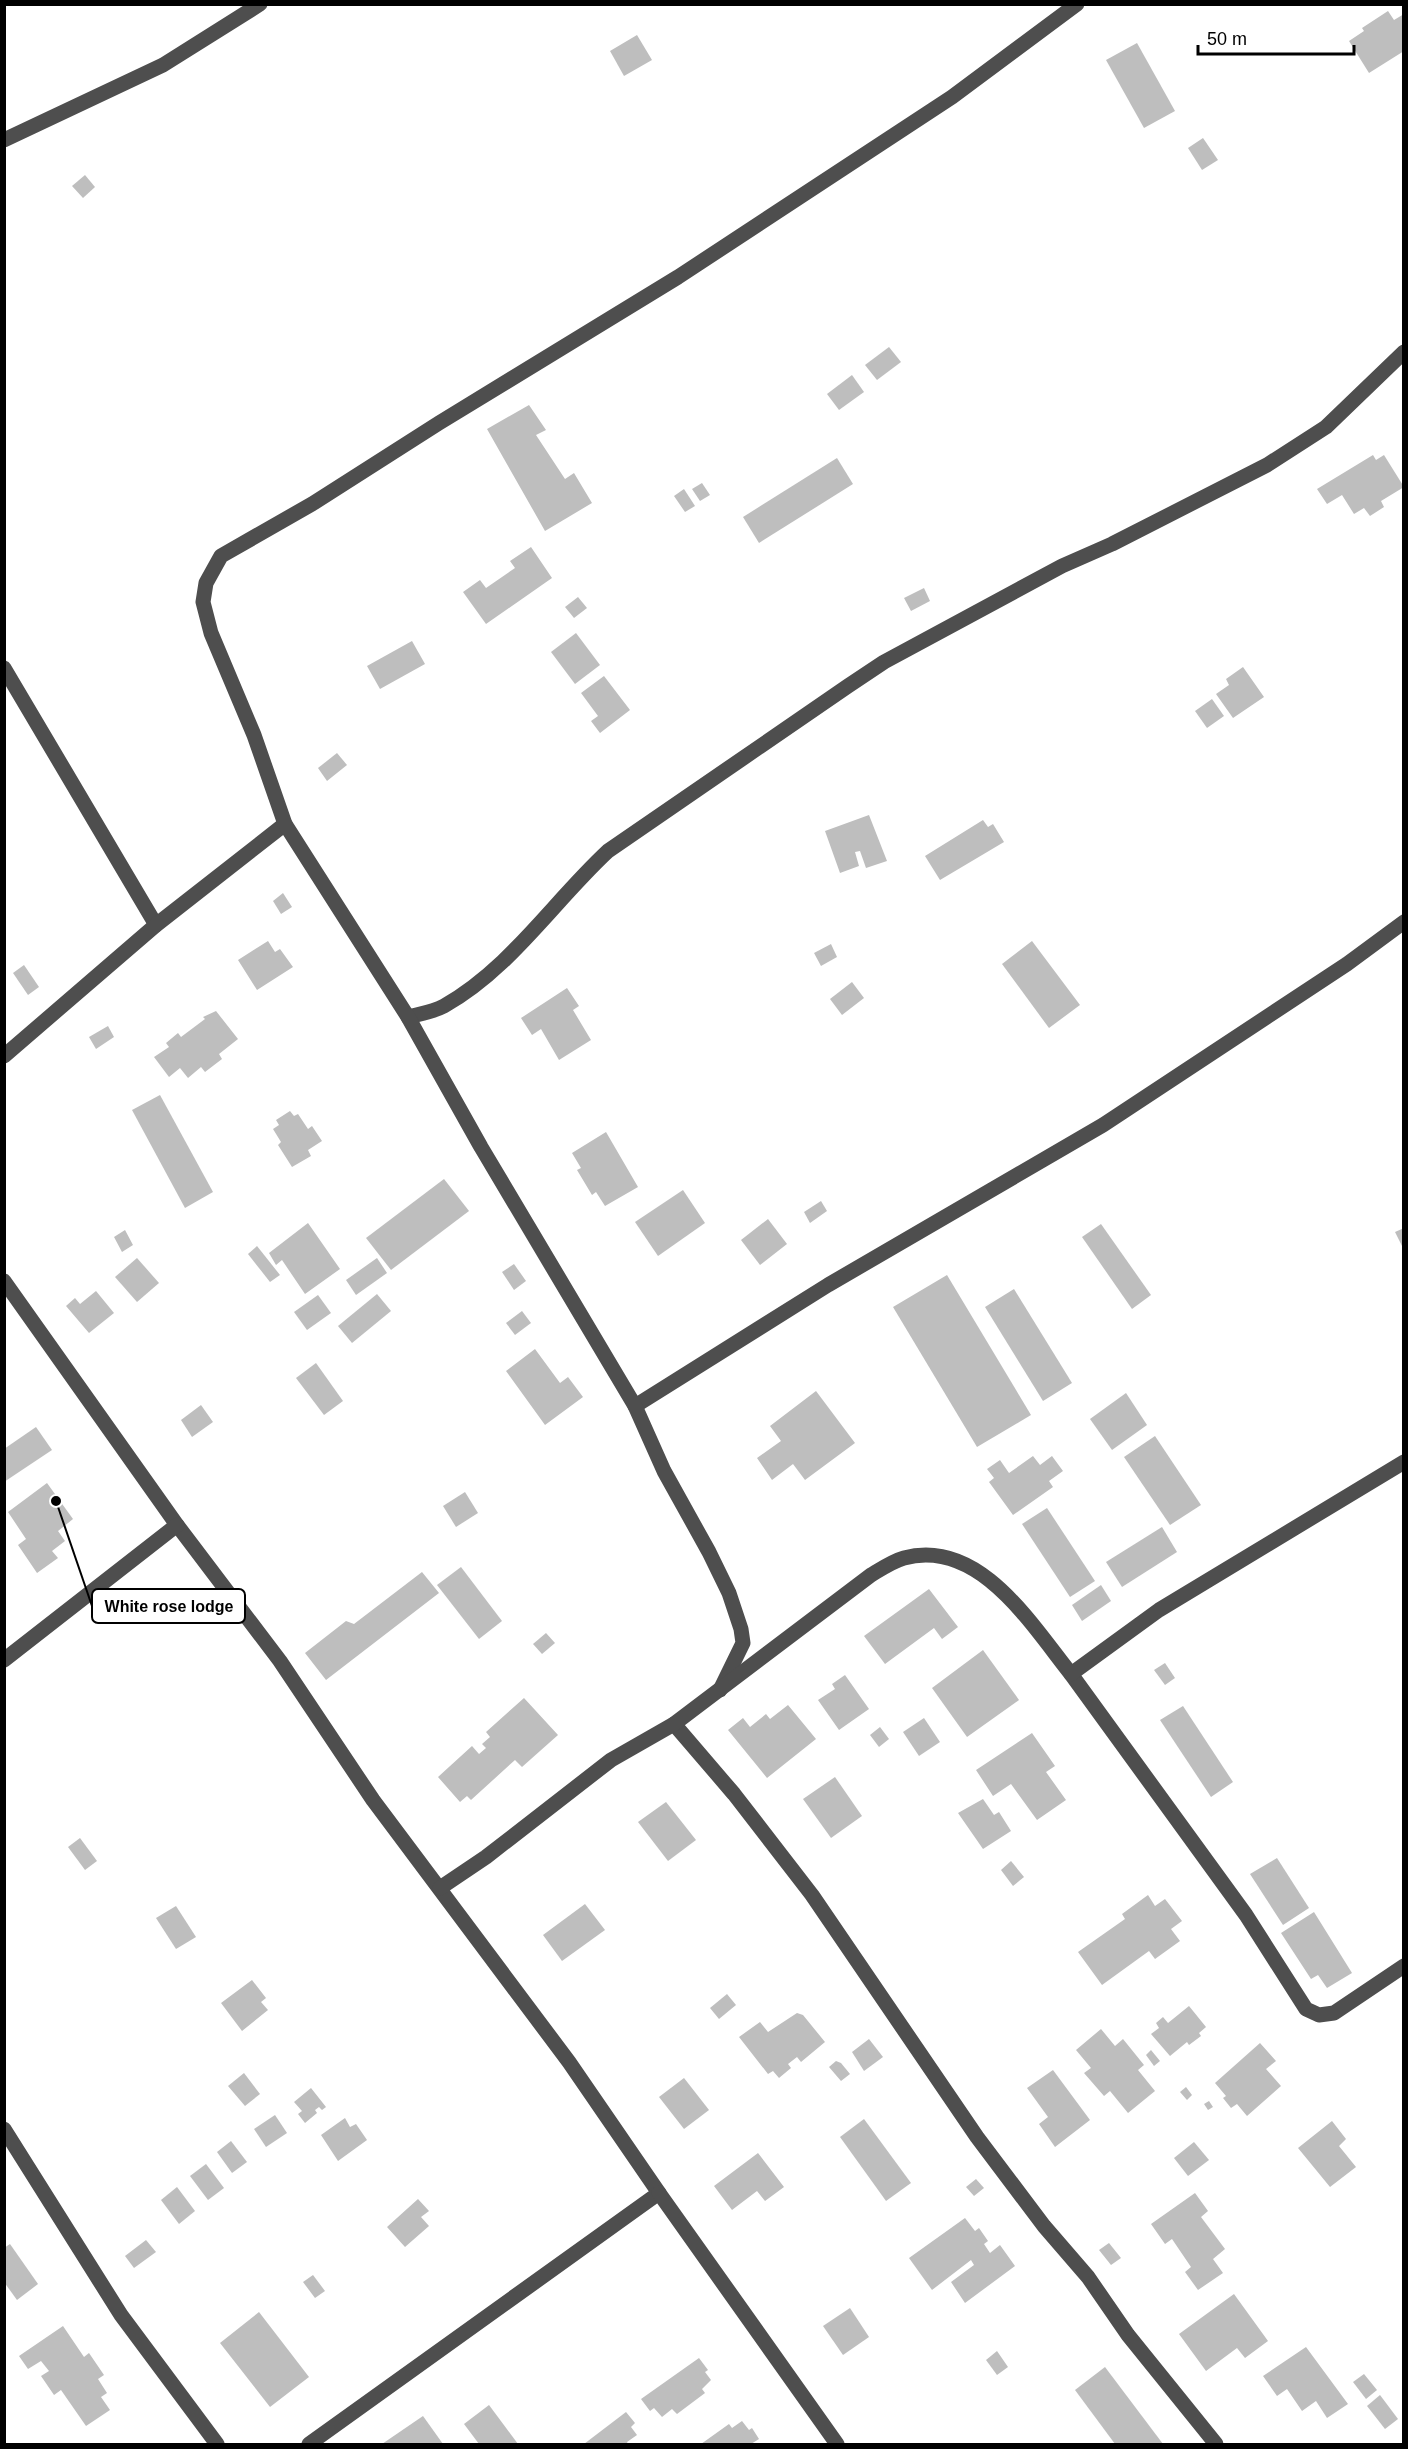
<svg xmlns="http://www.w3.org/2000/svg" width="1408" height="2449" viewBox="0 0 1408 2449" font-family="Helvetica,sans-serif">
	<rect width="100%" height="100%" fill="#fff"/>
	<!-- building -->
	<g fill="#bebebe">
		<polygon points="1388,11 1394,20 1404,14 1404,51 1369,73 1349,41 1364,31 1362,28"/>
		<polygon points="637,35 652,60 624,76 610,51"/>
		<polygon points="1137,43 1175,111 1144,128 1106,60"/>
		<polygon points="1203,138 1218,160 1202,170 1188,148"/>
		<polygon points="85,175 95,187 83,198 72,186"/>
		<polygon points="889,347 901,362 877,380 865,365"/>
		<polygon points="852,375 864,392 839,410 827,394"/>
		<polygon points="529,405 546,430 536,435 565,479 574,473 592,503 545,531 487,429"/>
		<polygon points="1373,455 1376,460 1384,455 1404,487 1381,501 1384,507 1370,516 1364,508 1354,514 1342,495 1327,504 1317,489"/>
		<polygon points="837,458 853,484 759,543 743,517"/>
		<polygon points="702,483 710,495 700,501 692,489"/>
		<polygon points="684,489 695,506 685,512 674,496"/>
		<polygon points="531,547 552,578 486,624 463,592 480,580 486,588 515,568 510,561"/>
		<polygon points="924,588 930,601 911,611 904,598"/>
		<polygon points="578,597 587,608 574,618 565,607"/>
		<polygon points="576,633 600,665 575,684 551,652"/>
		<polygon points="412,641 425,664 380,689 367,666"/>
		<polygon points="1243,667 1264,697 1233,718 1216,694 1229,685 1226,679"/>
		<polygon points="604,676 630,710 600,733 591,721 598,716 581,693"/>
		<polygon points="1212,699 1224,716 1207,728 1195,711"/>
		<polygon points="337,753 347,765 327,781 318,768"/>
		<polygon points="869,815 887,861 866,868 860,851 855,852 859,866 840,873 825,831"/>
		<polygon points="983,820 988,827 993,824 1004,842 940,880 925,856"/>
		<polygon points="283,893 292,907 281,914 273,901"/>
		<polygon points="268,941 275,952 280,949 293,967 257,990 238,960"/>
		<polygon points="1032,941 1080,1005 1049,1028 1002,964"/>
		<polygon points="831,944 837,957 821,966 814,953"/>
		<polygon points="24,965 39,987 28,995 13,973"/>
		<polygon points="852,982 864,998 842,1015 830,999"/>
		<polygon points="567,988 579,1006 573,1010 591,1040 559,1060 541,1029 532,1035 521,1018"/>
		<polygon points="216,1011 238,1039 219,1054 222,1059 205,1072 201,1067 188,1078 180,1068 169,1077 154,1057 169,1047 166,1043 178,1033 181,1037 205,1019 203,1017"/>
		<polygon points="108,1026 114,1037 96,1049 89,1037"/>
		<polygon points="160,1095 213,1192 185,1208 132,1110"/>
		<polygon points="290,1111 294,1116 298,1114 308,1129 312,1126 322,1141 308,1150 311,1156 292,1167 278,1145 281,1142 273,1129 279,1125 276,1120"/>
		<polygon points="606,1132 638,1187 605,1206 596,1192 592,1195 577,1170 581,1168 572,1153"/>
		<polygon points="444,1179 469,1211 391,1270 366,1238"/>
		<polygon points="683,1190 705,1223 658,1256 635,1222"/>
		<polygon points="821,1201 827,1211 810,1223 804,1212"/>
		<polygon points="768,1219 787,1244 760,1265 741,1240"/>
		<polygon points="308,1223 340,1269 305,1294 282,1260 276,1265 269,1253"/>
		<polygon points="1101,1224 1151,1295 1132,1309 1082,1237"/>
		<polygon points="1404,1228 1404,1250 1395,1232"/>
		<polygon points="125,1230 133,1245 122,1252 114,1237"/>
		<polygon points="257,1246 280,1275 270,1282 248,1254"/>
		<polygon points="137,1258 159,1283 137,1302 115,1277"/>
		<polygon points="377,1258 387,1273 356,1295 346,1280"/>
		<polygon points="514,1264 526,1281 514,1290 502,1272"/>
		<polygon points="947,1275 1031,1415 977,1447 893,1307"/>
		<polygon points="1014,1289 1072,1383 1043,1401 985,1307"/>
		<polygon points="96,1291 114,1313 89,1333 66,1306 75,1298 80,1304"/>
		<polygon points="377,1294 391,1311 352,1343 338,1326"/>
		<polygon points="318,1295 331,1313 307,1330 294,1312"/>
		<polygon points="522,1311 531,1323 515,1335 506,1323"/>
		<polygon points="535,1349 560,1383 568,1377 583,1397 545,1425 506,1371"/>
		<polygon points="316,1363 343,1401 324,1415 296,1378"/>
		<polygon points="816,1391 855,1443 805,1480 793,1464 772,1480 757,1458 781,1441 770,1426"/>
		<polygon points="1126,1393 1147,1425 1112,1450 1090,1419"/>
		<polygon points="201,1405 213,1422 192,1437 181,1420"/>
		<polygon points="36,1427 52,1450 4,1482 4,1449"/>
		<polygon points="1155,1436 1201,1505 1170,1525 1124,1457"/>
		<polygon points="1033,1456 1040,1465 1052,1456 1063,1471 1049,1481 1053,1487 1013,1515 989,1482 994,1478 987,1469 1000,1460 1009,1473"/>
		<polygon points="47,1483 73,1519 58,1531 65,1541 52,1551 58,1558 37,1573 18,1545 26,1539 8,1512"/>
		<polygon points="465,1492 478,1513 456,1527 443,1506"/>
		<polygon points="1047,1508 1095,1581 1070,1597 1022,1524"/>
		<polygon points="1162,1527 1177,1552 1122,1587 1106,1562"/>
		<polygon points="461,1567 502,1621 479,1639 437,1585"/>
		<polygon points="422,1572 439,1593 326,1680 305,1653 346,1621 354,1624"/>
		<polygon points="1101,1585 1111,1601 1082,1621 1072,1605"/>
		<polygon points="929,1589 958,1627 942,1639 934,1628 885,1664 864,1636"/>
		<polygon points="546,1633 555,1643 542,1654 533,1644"/>
		<polygon points="983,1650 1019,1700 967,1737 932,1688"/>
		<polygon points="1165,1663 1175,1678 1165,1685 1154,1670"/>
		<polygon points="845,1675 869,1709 839,1730 818,1700 835,1689 832,1684"/>
		<polygon points="524,1698 558,1735 522,1767 515,1760 471,1800 467,1796 460,1802 438,1777 472,1746 479,1754 486,1748 482,1744 490,1737 486,1732"/>
		<polygon points="788,1705 816,1739 767,1778 728,1730 743,1718 750,1727 766,1714 770,1719"/>
		<polygon points="1183,1706 1233,1782 1211,1797 1160,1720"/>
		<polygon points="924,1718 940,1742 919,1756 903,1732"/>
		<polygon points="880,1727 889,1739 879,1747 870,1735"/>
		<polygon points="1032,1733 1055,1766 1046,1772 1066,1800 1037,1820 1011,1784 993,1796 976,1770"/>
		<polygon points="835,1777 862,1816 831,1838 803,1799"/>
		<polygon points="983,1799 994,1815 999,1812 1011,1831 983,1849 958,1813"/>
		<polygon points="666,1802 696,1840 668,1861 638,1822"/>
		<polygon points="80,1838 97,1861 85,1870 68,1847"/>
		<polygon points="1277,1858 1309,1908 1283,1925 1250,1874"/>
		<polygon points="1011,1861 1024,1877 1013,1886 1001,1870"/>
		<polygon points="1148,1895 1155,1906 1165,1899 1182,1921 1171,1929 1180,1941 1155,1959 1149,1951 1102,1985 1078,1952 1125,1919 1122,1914"/>
		<polygon points="585,1904 605,1930 562,1961 543,1935"/>
		<polygon points="176,1906 196,1937 176,1949 156,1918"/>
		<polygon points="1314,1912 1352,1973 1327,1988 1318,1975 1311,1979 1281,1933"/>
		<polygon points="252,1980 266,1998 261,2002 268,2010 242,2031 221,2003"/>
		<polygon points="727,1994 736,2005 719,2019 710,2008"/>
		<polygon points="1189,2006 1206,2027 1199,2033 1201,2036 1189,2045 1187,2042 1170,2056 1151,2034 1159,2028 1156,2023 1163,2017 1168,2023"/>
		<polygon points="797,2013 803,2015 825,2042 801,2062 797,2057 788,2064 791,2068 779,2078 773,2071 768,2074 739,2037 760,2022 768,2032"/>
		<polygon points="1101,2029 1115,2046 1123,2039 1144,2065 1138,2070 1155,2091 1128,2113 1110,2091 1104,2096 1084,2073 1091,2068 1076,2050"/>
		<polygon points="869,2039 883,2057 864,2071 852,2052"/>
		<polygon points="1260,2043 1276,2061 1266,2069 1281,2086 1247,2116 1237,2104 1231,2108 1223,2098 1226,2096 1215,2083"/>
		<polygon points="1151,2050 1160,2061 1154,2066 1146,2055"/>
		<polygon points="836,2061 841,2063 850,2074 841,2081 829,2067"/>
		<polygon points="1053,2070 1090,2120 1055,2147 1039,2124 1048,2117 1027,2088"/>
		<polygon points="244,2073 260,2094 245,2106 228,2086"/>
		<polygon points="684,2078 709,2110 684,2129 659,2097"/>
		<polygon points="1186,2087 1192,2095 1187,2100 1180,2092"/>
		<polygon points="311,2088 326,2107 322,2110 319,2107 315,2110 317,2113 305,2123 298,2114 302,2111 294,2102"/>
		<polygon points="1209,2101 1213,2107 1208,2110 1204,2104"/>
		<polygon points="275,2115 287,2133 266,2147 254,2129"/>
		<polygon points="345,2118 350,2127 356,2124 367,2140 338,2161 321,2135"/>
		<polygon points="864,2119 911,2183 886,2201 840,2137"/>
		<polygon points="1332,2121 1346,2139 1339,2146 1356,2167 1330,2187 1298,2148"/>
		<polygon points="231,2141 247,2162 232,2173 217,2152"/>
		<polygon points="1194,2142 1209,2160 1188,2176 1174,2158"/>
		<polygon points="758,2153 784,2187 765,2201 757,2191 732,2210 714,2186"/>
		<polygon points="206,2164 224,2188 208,2200 190,2176"/>
		<polygon points="976,2179 984,2188 974,2196 966,2187"/>
		<polygon points="177,2187 195,2211 179,2224 161,2200"/>
		<polygon points="1195,2193 1208,2211 1201,2217 1225,2249 1213,2259 1223,2273 1198,2290 1185,2272 1191,2267 1172,2239 1165,2244 1151,2224"/>
		<polygon points="418,2199 429,2211 421,2217 429,2226 405,2247 387,2227"/>
		<polygon points="965,2218 975,2231 979,2228 988,2241 984,2244 990,2253 1000,2245 1015,2266 965,2303 951,2282 974,2265 971,2260 932,2290 909,2258"/>
		<polygon points="146,2240 156,2252 134,2268 125,2256"/>
		<polygon points="1109,2243 1121,2258 1111,2265 1099,2250"/>
		<polygon points="10,2244 38,2284 17,2300 4,2282 4,2248"/>
		<polygon points="313,2275 325,2291 315,2298 303,2282"/>
		<polygon points="1234,2294 1268,2341 1245,2358 1237,2348 1206,2371 1179,2334"/>
		<polygon points="850,2308 869,2337 843,2355 823,2326"/>
		<polygon points="259,2312 309,2377 270,2407 220,2343"/>
		<polygon points="63,2326 84,2357 89,2353 104,2375 98,2379 107,2393 101,2397 110,2410 86,2426 61,2390 54,2395 41,2376 49,2371 41,2361 28,2369 19,2356"/>
		<polygon points="1306,2347 1348,2404 1327,2418 1316,2401 1302,2411 1287,2389 1277,2396 1263,2376"/>
		<polygon points="997,2351 1008,2367 997,2375 986,2360"/>
		<polygon points="699,2358 708,2370 705,2372 711,2380 702,2389 705,2393 677,2414 672,2409 662,2417 654,2408 650,2411 641,2399"/>
		<polygon points="1105,2367 1163,2444 1115,2444 1075,2390"/>
		<polygon points="1364,2374 1377,2390 1366,2399 1353,2382"/>
		<polygon points="1380,2395 1398,2419 1385,2429 1367,2406"/>
		<polygon points="489,2405 518,2444 479,2444 464,2424"/>
		<polygon points="626,2412 635,2423 631,2427 637,2435 627,2442 628,2444 584,2444"/>
		<polygon points="423,2416 443,2444 382,2444"/>
		<polygon points="742,2421 749,2430 752,2428 759,2439 751,2444 701,2444 729,2424 732,2428"/>
	</g>
	<g fill="none" stroke-linecap="round" stroke-linejoin="round">
		<!-- minor -->
		<g stroke="#4e4e4e" stroke-width="15">
			<polyline points="4,140 163,65 260,4"/>
			<polyline points="4,668 156,925"/>
			<path d="M408 1017C419 1014 433 1012 444 1006 510 969 553 902 608 851L848 686 884 662 1062 566 1112 544 1267 465 1326 427 1404 352"/>
			<polyline points="4,1056 156,925 285,824"/>
			<polyline points="4,1281 177,1525 280,1661 373,1800 569,2062 659,2193 309,2444"/>
			<polyline points="635,1406 828,1285 1103,1125 1347,964 1404,922"/>
			<polyline points="4,1660 177,1525"/>
			<polyline points="1071,1674 1246,1915 1306,2009 1319,2015 1334,2013 1404,1966"/>
			<polyline points="720,1690 743,1643 741,1629 729,1593 709,1552 664,1471 635,1406 481,1147 408,1017 285,824 254,735 211,633 203,602 206,583 221,556 312,504 439,423 678,277 952,97 1077,4"/>
			<polyline points="674,1724 734,1794 812,1895 977,2137 1044,2226 1088,2277 1128,2335 1216,2444"/>
			<path d="M440 1888 486 1857 611 1760 674 1724 871 1575C881 1569 893 1561 904 1558 979 1538 1031 1624 1071 1674L1159 1610 1404 1462"/>
			<polyline points="4,2129 121,2315 217,2444"/>
			<polyline points="659,2193 837,2444"/>
		</g>
	</g>
	<!-- callouts -->
	<path fill="none" stroke="#000" stroke-width="2" d="M56 1501L92 1606"/>
	<circle fill="#000" stroke="#fff" stroke-width="2" cx="56" cy="1501" r="6"/>
	<rect fill="#fff" stroke="#000" stroke-width="2" x="92" y="1589" width="153" height="34" rx="6"/>
	<g font-size="16" text-anchor="middle" font-weight="bold" fill="#000">
		<text x="169" y="1612">White rose lodge</text>
	</g>
	<!-- border -->
	<rect width="1408" height="2449" fill="none" stroke="#000000" stroke-width="12"/>
	<!-- scale -->
	<path d="M1198 45v9h156v-9" fill="none" stroke="#000000" stroke-width="3"/>
	<text x="1207" y="45" font-size="18" fill="#000000" stroke="#ffffff" stroke-width="4.5" paint-order="stroke">50 m</text>
</svg>
